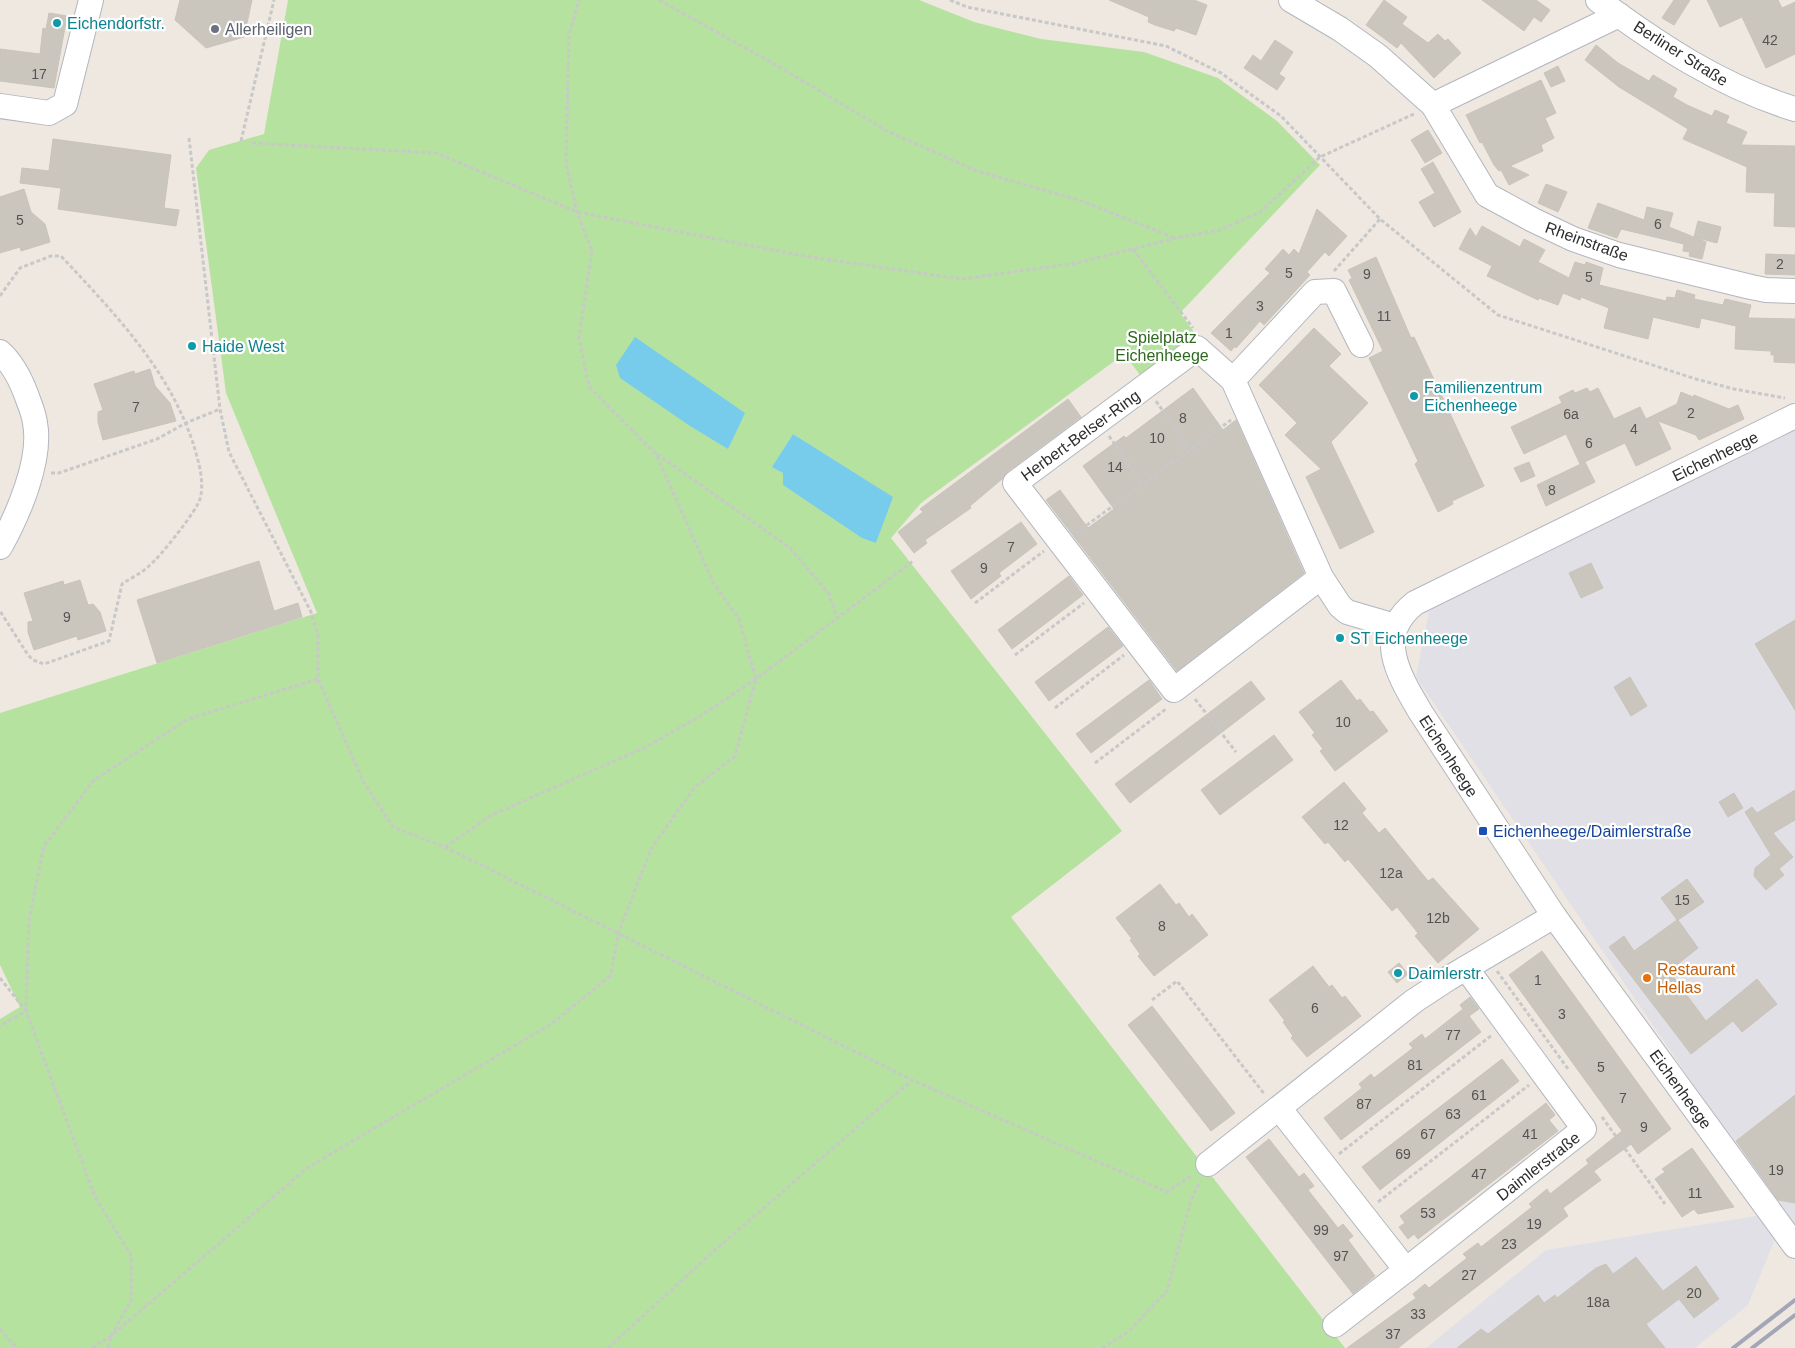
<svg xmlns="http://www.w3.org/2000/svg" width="1795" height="1348" viewBox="0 0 1795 1348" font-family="Helvetica,sans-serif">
	<rect width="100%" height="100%" fill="#eee8e0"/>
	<!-- industrial -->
	<polygon fill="#e2e0e7" points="1795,430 1795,1223 1776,1237 1748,1305 1695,1348 1426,1348 1546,1250 1780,1212 1416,677 1429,611 1438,600 1550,544"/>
	<!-- green -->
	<path fill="#b6e29f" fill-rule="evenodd" d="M288 0H919L974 22 1041 39 1144 52 1218 78 1277 121 1320 165 1180 313 1199 339 1144 380 1124 354 921 503 891 538 1122 831 1011 917 1345 1348H0V1019L20 1007 0 965V713L317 613 226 393 196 168 209 150 264 134ZM793 434 892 497 876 543 783 485V473L773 466Z"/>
	<!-- water -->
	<g fill="#78cceb">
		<polygon points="635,337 745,413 728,449 690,426 620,378 616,365"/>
		<polygon points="793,434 893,497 876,543 862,538 783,485 783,473 772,467"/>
	</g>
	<!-- building -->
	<g fill="#cac6be" stroke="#c9c4ba">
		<polygon points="180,0 252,0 244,37 206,48 175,20"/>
		<polygon points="1109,0 1194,0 1207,5 1196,35 1176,28 1174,31 1155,25 1148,22 1149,17"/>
		<polygon points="1384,0 1407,17 1402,24 1428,43 1438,34 1445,41 1448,39 1461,53 1434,78 1401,43 1397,48 1366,25"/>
		<polygon points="1482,0 1536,0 1550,10 1541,22 1534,17 1524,31"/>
		<polygon points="1674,0 1690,0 1674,25 1662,18"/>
		<polygon points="1707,0 1778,0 1782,8 1795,2 1795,54 1766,68 1742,17 1720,27"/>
		<polygon points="49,13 67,16 54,88 0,81 0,49 40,54 43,28 46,29"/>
		<polygon points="1275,40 1293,52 1279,74 1285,78 1277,90 1244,68 1253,55 1261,61"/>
		<polygon points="1596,45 1618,63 1649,81 1653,75 1677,89 1673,97 1687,105 1712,116 1715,110 1729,116 1726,123 1747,132 1741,145 1795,146 1795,227 1774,226 1775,193 1746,192 1747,167 1683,139 1688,129 1619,87 1585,60"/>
		<polygon points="1558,66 1565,81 1551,87 1544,73"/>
		<polygon points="1541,80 1556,113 1545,118 1554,138 1541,145 1543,151 1510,166 1529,175 1509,185 1501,170 1499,171 1494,165 1482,142 1480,143 1466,115"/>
		<polygon points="1428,130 1442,153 1425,163 1411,140"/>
		<polygon points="53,139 171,155 164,208 179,210 176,226 58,209 61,188 20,183 22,168 49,171"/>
		<polygon points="1433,162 1461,212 1434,227 1419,202 1435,193 1421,169"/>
		<polygon points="1546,184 1567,192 1558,212 1538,203"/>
		<polygon points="24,189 31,212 45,224 50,242 21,251 20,247 0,253 0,197"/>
		<polygon points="1598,203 1644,220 1647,207 1673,213 1669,227 1706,242 1702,259 1689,256 1690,252 1683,251 1684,244 1621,229 1617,238 1588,228"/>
		<polygon points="1317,209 1347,236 1329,256 1325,252 1307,272 1310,275 1264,325 1260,321 1236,348 1235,346 1231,351 1211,333 1270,273 1265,269 1283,249 1289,255 1294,249 1299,254"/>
		<polygon points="1698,221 1721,227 1717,243 1694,237"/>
		<polygon points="1482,226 1520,247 1524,239 1545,250 1538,262 1569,278 1575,262 1585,265 1586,262 1603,268 1599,285 1666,301 1667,297 1675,298 1677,290 1695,295 1694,299 1723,305 1725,299 1751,305 1748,318 1795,319 1795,363 1774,362 1774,355 1771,355 1771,351 1735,349 1736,326 1701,318 1699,328 1653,317 1648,339 1604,328 1609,308 1581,297 1580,300 1563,293 1558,305 1539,298 1538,300 1487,276 1492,266 1459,249 1470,228 1476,237"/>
		<polygon points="1766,254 1795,255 1795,275 1765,274"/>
		<polygon points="1376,257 1411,338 1414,337 1484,486 1452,501 1453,504 1438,512 1415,464 1418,461 1369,358 1383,351 1349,280 1352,278 1348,270"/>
		<polygon points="1314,328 1341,354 1329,366 1368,403 1331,442 1374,532 1340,549 1306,477 1321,469 1285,435 1297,423 1259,385"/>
		<polygon points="150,369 155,386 170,403 176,421 103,440 98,422 98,412 103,410 94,384 134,371 135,374"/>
		<polygon points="1193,388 1223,430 1236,420 1304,573 1177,671 1046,500 1060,490 1088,528 1114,509 1083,466 1124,436 1126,438"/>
		<polygon points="1587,388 1590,392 1598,388 1614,419 1640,407 1646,419 1677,404 1681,392 1693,397 1694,395 1729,409 1738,405 1744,419 1699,440 1696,435 1658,421 1671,449 1636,466 1625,443 1580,464 1566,434 1524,454 1511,427 1562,403 1559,397 1573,390 1575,393"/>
		<polygon points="1068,399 1081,417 1007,472 1002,479 970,506 971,508 925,540 927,543 914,553 898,532 923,512 920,509"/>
		<polygon points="1529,462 1535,476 1521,482 1514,468"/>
		<polygon points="1585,462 1595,482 1546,506 1537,485"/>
		<polygon points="1021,522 1037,544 999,573 1001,576 971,599 951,571"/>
		<polygon points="259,561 274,611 298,603 302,617 157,663 137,600"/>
		<polygon points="1591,563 1603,588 1581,598 1569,573"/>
		<polygon points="1069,576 1083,595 1012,649 998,630"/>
		<polygon points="80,580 88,605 93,604 100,612 106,631 78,640 77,636 34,650 28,632 28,622 33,621 24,593 63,581 64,585"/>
		<polygon points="1795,620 1795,710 1755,644"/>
		<polygon points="1108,627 1123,646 1049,701 1035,682"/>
		<polygon points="1630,677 1647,706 1631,716 1614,687"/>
		<polygon points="1149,680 1162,699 1091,753 1076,734"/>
		<polygon points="1341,680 1357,701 1360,699 1370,712 1373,711 1388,731 1335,771 1320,751 1323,749 1312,735 1315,733 1299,712"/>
		<polygon points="1251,681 1265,699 1130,803 1115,784"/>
		<polygon points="1274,735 1293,760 1220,815 1201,790"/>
		<polygon points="1344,782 1366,809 1362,813 1379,833 1385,828 1428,881 1433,878 1479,929 1438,963 1415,936 1418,933 1397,907 1392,911 1348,859 1345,862 1328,842 1325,844 1302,817"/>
		<polygon points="1795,790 1795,820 1773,833 1793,857 1779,869 1784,875 1766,890 1754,876 1755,868 1771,855 1745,812 1752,807 1757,813"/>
		<polygon points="1734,793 1743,808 1728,817 1719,802"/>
		<polygon points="1687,879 1704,902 1678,920 1698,948 1669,971 1706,1021 1757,979 1777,1004 1742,1032 1733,1021 1691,1054 1609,947 1624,936 1634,951 1677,920 1661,898"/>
		<polygon points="1160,884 1176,905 1179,903 1189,917 1192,914 1208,935 1154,976 1138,956 1140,954 1130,940 1132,939 1116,918"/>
		<polygon points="1542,951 1671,1129 1638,1154 1631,1144 1594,1171 1586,1160 1622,1131 1509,975"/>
		<polygon points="1399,963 1408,974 1397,983 1388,972"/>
		<polygon points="1313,966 1329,987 1332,985 1342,998 1345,996 1361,1016 1307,1057 1291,1038 1293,1036 1283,1022 1285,1021 1269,1000"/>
		<polygon points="1470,997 1479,1009 1469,1016 1481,1032 1341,1140 1324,1118 1362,1088 1359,1084 1371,1074 1374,1078 1413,1048 1409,1044 1422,1034 1425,1039 1463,1009 1460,1005"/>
		<polygon points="1152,1006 1235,1113 1211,1131 1128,1025"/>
		<polygon points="1502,1059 1519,1081 1380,1190 1362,1167"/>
		<polygon points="1795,1095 1795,1203 1778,1200 1736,1141"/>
		<polygon points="1546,1103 1555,1115 1549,1120 1558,1131 1418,1239 1414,1234 1408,1239 1399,1227 1405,1223 1400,1216"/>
		<polygon points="1269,1139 1299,1177 1304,1173 1314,1186 1308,1190 1338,1228 1343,1224 1353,1236 1348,1240 1375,1276 1353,1294 1246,1157"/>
		<polygon points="1692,1148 1734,1207 1698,1214 1694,1209 1682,1217 1655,1179 1665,1172 1662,1169"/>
		<polygon points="1588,1164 1601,1180 1563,1208 1568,1216 1408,1340 1398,1348 1347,1348 1416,1298 1413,1294 1425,1284 1429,1288 1467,1258 1463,1254 1478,1243 1481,1247 1532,1207 1529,1204 1547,1189 1550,1194"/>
		<polygon points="1636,1257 1663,1291 1696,1266 1719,1299 1694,1318 1679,1299 1646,1324 1665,1348 1457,1348 1481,1329 1488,1334 1538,1295 1544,1303 1555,1295 1557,1298 1596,1268 1606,1264 1613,1274"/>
	</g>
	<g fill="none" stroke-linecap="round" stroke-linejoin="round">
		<!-- minor casing -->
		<g stroke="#b3b6c0" stroke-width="26">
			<g id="minor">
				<polyline points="1291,0 1340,29 1378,56 1433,105 1487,195 1533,220 1573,239 1619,255 1751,287 1766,290 1795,291"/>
				<path d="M1598 0C1659 45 1722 87 1795 109"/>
				<polyline points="1433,105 1619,15"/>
				<polyline points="0,106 49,113 65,104 91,0"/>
				<path d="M0 352C12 363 20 378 26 394 29 403 34 413 35 423 42 460 18 515 0 547"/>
				<polyline points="1233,380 1315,292 1334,291 1361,345"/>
				<path d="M1795 416 1415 603C1373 636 1400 677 1421 713L1554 916 1795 1246"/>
				<polyline points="1321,577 1174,690 1015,483 1197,348 1233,380 1321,577 1340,606 1347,612 1395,626"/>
				<polyline points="1279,1108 1406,1270 1584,1129 1466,968"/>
				<polyline points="1208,1164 1414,1001 1449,978 1554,916"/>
				<polyline points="1335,1325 1406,1270"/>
			</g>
		</g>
		<!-- path -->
		<g stroke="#c8c8c8" stroke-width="3" stroke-dasharray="4 2.5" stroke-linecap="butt">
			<polyline points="659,0 776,65 887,131 977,171 1079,200 1175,238"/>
			<polyline points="950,0 967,7 1166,46 1221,73 1281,116 1380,219 1498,315 1696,379 1734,389 1785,398"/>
			<polyline points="189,138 220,409 229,452 311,612 318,635 318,679 364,783 393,827 445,847 912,1080"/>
			<polyline points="241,141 274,0"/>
			<polyline points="252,143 436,153 577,212 804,256 962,279 1077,263 1176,238 1220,230 1260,212 1320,157 1414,114"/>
			<polyline points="1133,249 1193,328"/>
			<polyline points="1334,271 1380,219"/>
			<path d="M0 296 20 268 51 256H61C114 313 168 368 193 443 198 460 205 481 200 499 198 509 160 557 150 565 142 573 131 578 122 584L109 641 44 664 33 660 28 655 0 611"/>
			<polyline points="1156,401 1190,450"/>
			<polyline points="1109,436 1143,485"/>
			<polyline points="657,454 790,548 829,594 837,618"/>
			<polyline points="51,473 59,473 157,439 186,423 220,409"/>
			<polyline points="1076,533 1231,420"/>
			<polyline points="975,603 1044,551"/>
			<polyline points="1015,655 1084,603"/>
			<polyline points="1195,699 1236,752"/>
			<polyline points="1055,708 1124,655"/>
			<polyline points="1095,763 1166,709"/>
			<polyline points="445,847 492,815 646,747 697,718 756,679 913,561"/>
			<polyline points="1497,971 1568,1069"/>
			<polyline points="0,978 26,1011 0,1026"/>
			<polyline points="1152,1000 1177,981 1265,1095"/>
			<polyline points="1602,1117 1665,1204"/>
			<polyline points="1339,1154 1492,1035"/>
			<polyline points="1378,1202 1529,1085"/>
			<polyline points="0,1329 17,1348"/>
			<polyline points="92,1348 111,1336 307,1168 553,1023 611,975 618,934 651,849 694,788 735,756 756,679 739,619 714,584 656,454 589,387 579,338 592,251 577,212 566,163 569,35 579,0"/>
			<polyline points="108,1348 111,1336 131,1301 131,1255 95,1197 26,1011 29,920 44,846 94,780 188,719 318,679"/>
			<polyline points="608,1348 715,1250 912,1080 1167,1192 1192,1175"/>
			<polyline points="1102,1348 1128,1332 1167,1291 1191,1200 1200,1181"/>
		</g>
		<!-- minor -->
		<use href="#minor" stroke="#fff" stroke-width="24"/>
		<!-- rail -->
		<g stroke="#a3a6b6" stroke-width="4">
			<polyline points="1733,1348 1795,1300"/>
			<polyline points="1752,1348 1795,1315"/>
		</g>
	</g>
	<!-- markers -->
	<g fill="#0f9aa8" stroke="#fff" stroke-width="2">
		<circle cx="57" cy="23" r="5"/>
		<circle cx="192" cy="346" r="5"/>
		<circle cx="1414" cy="396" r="5"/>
		<circle cx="1340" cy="638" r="5"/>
		<circle cx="1398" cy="973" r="5"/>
	</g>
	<circle fill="#6b7280" stroke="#fff" stroke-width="2" cx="215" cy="29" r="5"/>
	<rect fill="#1a4fb4" stroke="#fff" stroke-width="2" x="1478" y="826" width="10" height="10" rx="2.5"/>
	<circle fill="#e8710a" stroke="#fff" stroke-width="2" cx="1647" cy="978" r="5"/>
	<g text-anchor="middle" stroke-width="4.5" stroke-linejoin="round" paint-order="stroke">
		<!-- number labels -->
		<g font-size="14" fill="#545351">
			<text x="1770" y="45">42</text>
			<text x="39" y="79">17</text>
			<text x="20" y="225">5</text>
			<text x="1658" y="229">6</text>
			<text x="1780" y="269">2</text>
			<text x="1289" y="278">5</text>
			<text x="1367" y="279">9</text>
			<text x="1589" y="282">5</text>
			<text x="1260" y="311">3</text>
			<text x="1384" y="321">11</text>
			<text x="1229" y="338">1</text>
			<text x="136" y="412">7</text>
			<text x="1691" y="418">2</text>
			<text x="1571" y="419">6a</text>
			<text x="1183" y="423">8</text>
			<text x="1634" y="434">4</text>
			<text x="1157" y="443">10</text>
			<text x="1589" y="448">6</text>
			<text x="1115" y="472">14</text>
			<text x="1552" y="495">8</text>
			<text x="1011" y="552">7</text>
			<text x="984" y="573">9</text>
			<text x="67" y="622">9</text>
			<text x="1343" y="727">10</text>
			<text x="1341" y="830">12</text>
			<text x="1391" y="878">12a</text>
			<text x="1682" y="905">15</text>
			<text x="1438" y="923">12b</text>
			<text x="1162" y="931">8</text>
			<text x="1538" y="985">1</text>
			<text x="1315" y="1013">6</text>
			<text x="1562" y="1019">3</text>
			<text x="1453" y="1040">77</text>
			<text x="1415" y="1070">81</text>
			<text x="1601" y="1072">5</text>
			<text x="1479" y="1100">61</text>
			<text x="1623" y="1103">7</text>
			<text x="1364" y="1109">87</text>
			<text x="1453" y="1119">63</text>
			<text x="1644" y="1132">9</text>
			<text x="1428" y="1139">67</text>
			<text x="1530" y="1139">41</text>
			<text x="1403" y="1159">69</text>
			<text x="1776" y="1175">19</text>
			<text x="1479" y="1179">47</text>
			<text x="1695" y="1198">11</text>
			<text x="1428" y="1218">53</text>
			<text x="1534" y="1229">19</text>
			<text x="1321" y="1235">99</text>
			<text x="1509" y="1249">23</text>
			<text x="1341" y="1261">97</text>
			<text x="1469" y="1280">27</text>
			<text x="1694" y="1298">20</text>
			<text x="1598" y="1307">18a</text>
			<text x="1418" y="1319">33</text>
			<text x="1393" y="1339">37</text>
		</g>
		<!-- culture labels -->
		<g font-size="16" fill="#0d838f" stroke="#fff" text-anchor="start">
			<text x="67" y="29">Eichendorfstr.</text>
			<text x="202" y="352">Haide West</text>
			<text x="1424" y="393">Familienzentrum<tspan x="1424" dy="18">Eichenheege</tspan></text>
			<text x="1350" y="644">ST Eichenheege</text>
			<text x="1408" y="979">Daimlerstr.</text>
		</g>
		<!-- worship labels -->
		<g font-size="16" fill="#5b616d" stroke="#fff" text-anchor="start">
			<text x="225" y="35">Allerheiligen</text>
		</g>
		<!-- street labels -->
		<g font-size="16" fill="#2d2d2d" stroke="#fff">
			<text transform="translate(1681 53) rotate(32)" y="6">Berliner Straße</text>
			<text transform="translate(1587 241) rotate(20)" y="6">Rheinstraße</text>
			<text transform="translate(1080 435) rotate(-36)" y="6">Herbert-Belser-Ring</text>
			<text transform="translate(1715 456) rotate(-26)" y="6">Eichenheege</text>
			<text transform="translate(1449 756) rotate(57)" y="6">Eichenheege</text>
			<text transform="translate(1681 1089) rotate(54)" y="6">Eichenheege</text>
			<text transform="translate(1538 1166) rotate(-38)" y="6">Daimlerstraße</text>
		</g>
		<!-- park labels -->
		<g font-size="16" fill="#2d691e" stroke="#fff">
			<text x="1162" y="343">Spielplatz<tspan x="1162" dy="18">Eichenheege</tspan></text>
		</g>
		<!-- transit labels -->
		<g font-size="16" fill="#164399" stroke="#fff" text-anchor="start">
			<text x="1493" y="837">Eichenheege/Daimlerstraße</text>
		</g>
		<!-- food labels -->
		<g font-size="16" fill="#c56008" stroke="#fff" text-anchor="start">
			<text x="1657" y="975">Restaurant<tspan x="1657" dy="18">Hellas</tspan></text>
		</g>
	</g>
</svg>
